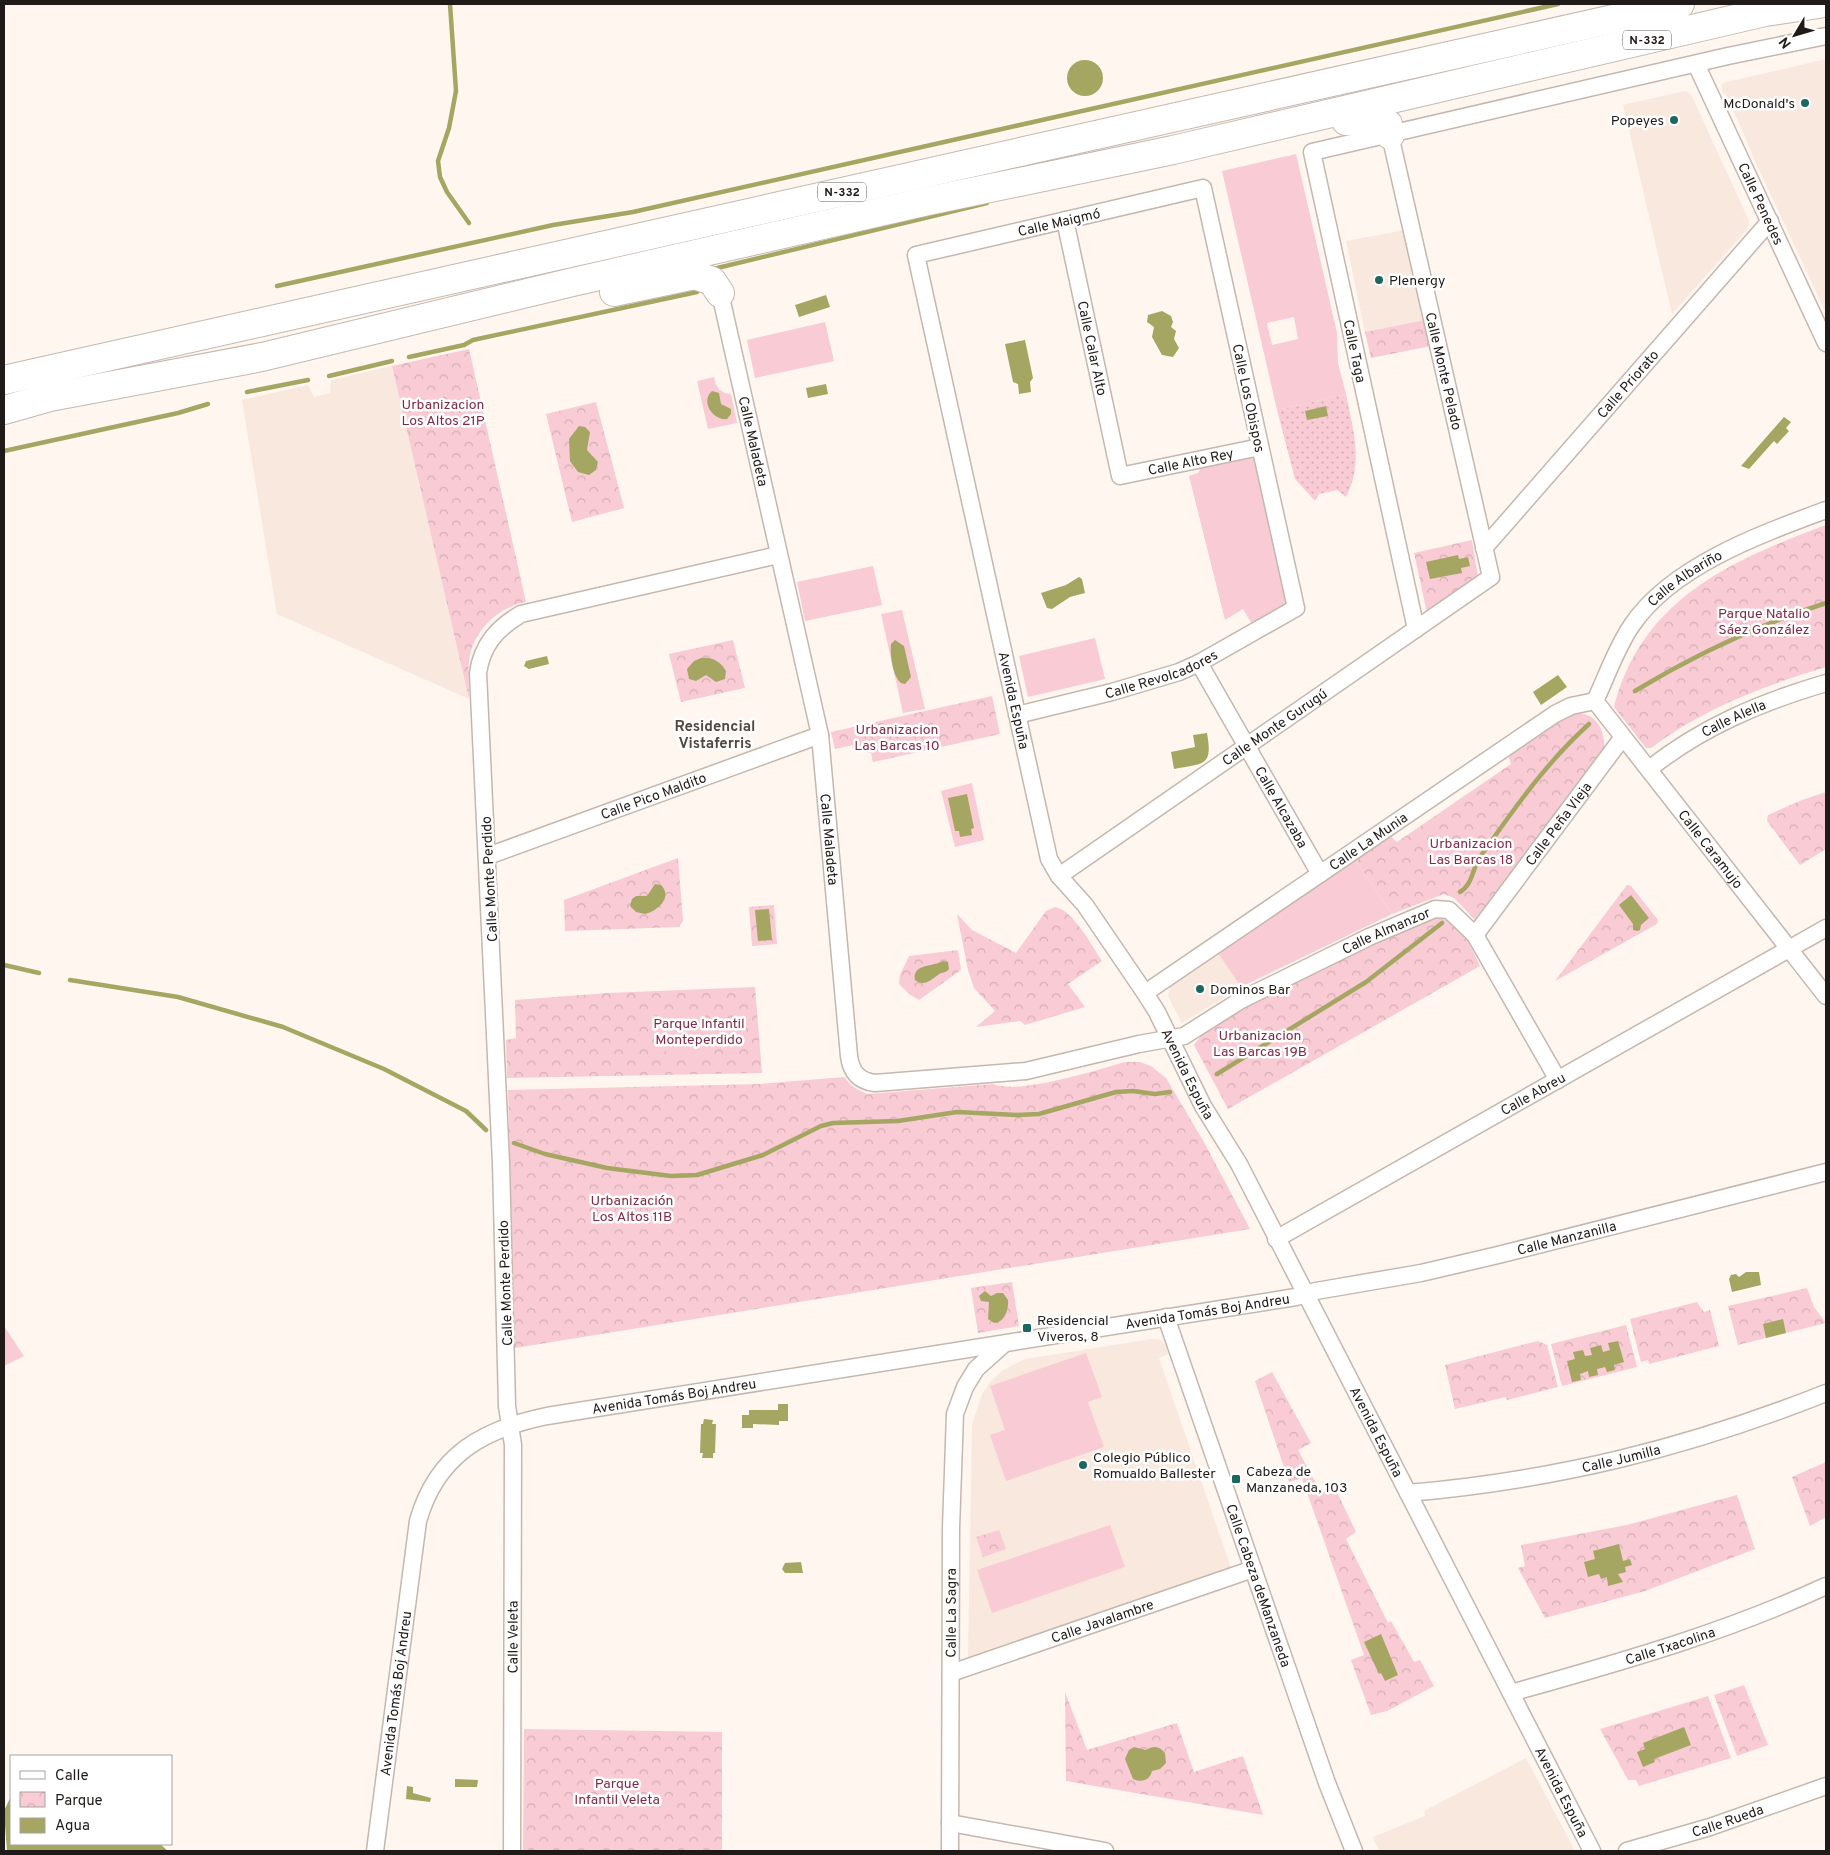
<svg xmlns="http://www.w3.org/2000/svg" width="1830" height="1855" viewBox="0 0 1830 1855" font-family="Overpass,sans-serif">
	<defs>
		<pattern id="grass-dots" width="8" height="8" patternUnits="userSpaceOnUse" patternTransform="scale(1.25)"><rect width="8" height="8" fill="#f9cbd4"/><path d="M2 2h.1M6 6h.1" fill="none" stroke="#d5aeb5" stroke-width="1.8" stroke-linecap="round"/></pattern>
		<pattern id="park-crowns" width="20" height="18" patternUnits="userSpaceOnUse" patternTransform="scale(1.25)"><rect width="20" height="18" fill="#f9cbd4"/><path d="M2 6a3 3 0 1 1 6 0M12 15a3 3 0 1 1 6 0" fill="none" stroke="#d5aeb5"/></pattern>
	</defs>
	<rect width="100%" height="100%" fill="#fff6f0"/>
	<!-- built -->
	<g fill="#f9e8dd">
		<polygon points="1826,59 1826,313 1754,159 1741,127 1726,95 1722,91 1722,86 1723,83"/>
		<polygon points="1685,91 1691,94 1749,221 1748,228 1672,314 1623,105"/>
		<polygon points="1406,230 1425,320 1365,332 1346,241"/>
		<polygon points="392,366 469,699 277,614 242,400 308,385 314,397 330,393 331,380"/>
		<polygon points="1218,953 1241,987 1182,1023 1168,996 1170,988 1175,982"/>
		<polygon points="1152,1339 1160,1340 1166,1345 1168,1354 1159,1358 1231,1568 968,1658 972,1425 982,1394 991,1381 1003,1370 1025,1359"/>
		<polygon points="1526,1758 1575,1851 1379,1851 1373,1837 1425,1816 1424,1811"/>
	</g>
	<!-- grass -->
	<path fill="url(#grass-dots)" d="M1346 394C1353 430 1364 463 1346 497L1337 490 1319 494 1315 501 1295 479 1277 410Z"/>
	<!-- park -->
	<g fill="url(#park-crowns)">
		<polygon points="1425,320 1431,346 1371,358 1365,332"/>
		<path d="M469 349 526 602C498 607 473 631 469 660 468 673 469 686 469 699L392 366Z"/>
		<polygon points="596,402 624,508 572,522 546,414"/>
		<path d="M1826 525V667C1763 686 1704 708 1651 748H1646L1614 707C1642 599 1730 561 1826 525Z"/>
		<polygon points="1472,540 1478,577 1427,613 1414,553"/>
		<polygon points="733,640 745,688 681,702 669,654"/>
		<polygon points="992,696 1000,734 873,762 871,753 854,751 853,745 835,749 831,732"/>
		<path d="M1575 713C1596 712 1606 731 1604 750L1478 923 1454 898 1444 894 1392 914 1355 860 1390 836 1397 842 1511 764 1508 755 1567 715Z"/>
		<polygon points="1826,792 1826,849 1800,865 1767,821 1768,815 1802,800"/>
		<polygon points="678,858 683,921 679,927 565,931 564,900"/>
		<polygon points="1627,885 1631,886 1658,920 1657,924 1555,981"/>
		<polygon points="774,905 777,944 752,946 749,907"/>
		<path d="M1055 907C1073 910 1092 946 1102 961L1068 984 1085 1007 1025 1025 1020 1021 976 1027 995 1011 974 988 968 970 957 914 972 930 1016 953 1046 911Z"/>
		<polygon points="1440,912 1465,935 1480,966 1228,1109 1194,1045 1204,1032 1230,1012"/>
		<polygon points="958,950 961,970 919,1000 909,994 899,984 900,975 909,956"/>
		<polygon points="755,987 762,1073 507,1078 506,1040 516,1038 515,1000 608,993"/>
		<path d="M1125 1062H1140L1151 1066 1166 1078 1205 1144 1250 1229 515 1348 508 1090 760 1084 844 1077 853 1087 867 1094 993 1084C1019 1095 1097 1070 1125 1062Z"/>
		<polygon points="1012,1282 1019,1326 978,1333 971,1288"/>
		<polygon points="1807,1288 1814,1307 1826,1323 1738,1345 1728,1306"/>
		<polygon points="1697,1302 1704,1312 1710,1310 1719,1346 1649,1364 1648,1360 1641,1362 1630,1319"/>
		<polygon points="1626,1325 1637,1367 1562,1386 1551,1344"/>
		<polygon points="1538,1341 1547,1345 1558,1387 1507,1400 1506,1397 1455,1409 1445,1365"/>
		<polygon points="1272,1372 1311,1443 1298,1450 1321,1493 1334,1486 1356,1532 1346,1539 1388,1623 1391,1621 1414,1662 1420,1660 1434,1686 1387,1711 1371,1715 1351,1660 1364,1655 1302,1478 1289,1482 1255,1381"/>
		<polygon points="1826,1462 1826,1517 1810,1526 1792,1477"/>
		<polygon points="1737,1495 1755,1549 1645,1591 1545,1618 1518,1568 1525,1566 1521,1545 1627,1525"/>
		<polygon points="999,1530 1006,1549 983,1557 976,1537"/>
		<polygon points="1744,1685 1768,1745 1737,1756 1714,1695"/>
		<polygon points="1065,1692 1087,1750 1177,1723 1194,1772 1243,1756 1263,1815 1066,1781"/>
		<polygon points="1708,1696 1731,1758 1639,1786 1636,1780 1628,1780 1600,1729"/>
		<polygon points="524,1729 722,1732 722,1851 523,1851"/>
	</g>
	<!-- garden -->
	<g fill="#f9cbd4" fill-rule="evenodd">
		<path d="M1296 154 1337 333 1338 363 1346 394 1277 410 1222 171ZM1294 317 1298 339 1272 345 1267 323Z"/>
		<polygon points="825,322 834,361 755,378 747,340"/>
		<path d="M714 377C716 388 720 393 731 394L737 423 708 429 697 381Z"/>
		<polygon points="1251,457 1255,461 1288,603 1252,624 1243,609 1225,620 1189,476 1198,473 1201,467"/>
		<polygon points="873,566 882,605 805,621 797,582"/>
		<polygon points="902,610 925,709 903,713 881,614"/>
		<polygon points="1095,638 1105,679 1028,697 1019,656"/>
		<polygon points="972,783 984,840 955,847 941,791"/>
		<polygon points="1355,860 1392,914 1241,987 1218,953"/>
		<polygon points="705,1013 707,1056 666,1057 664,1015"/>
		<polygon points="4,1326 24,1356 4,1366"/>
		<polygon points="1086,1353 1102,1397 1088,1402 1104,1447 1006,1481 990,1435 1005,1430 990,1386"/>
		<polygon points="1110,1525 1125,1567 992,1613 977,1570"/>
	</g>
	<!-- water -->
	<g fill="#a6a663">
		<circle cx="1085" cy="78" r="18"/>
		<polygon points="826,295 830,307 799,317 795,305"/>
		<polygon points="1162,311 1171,316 1173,322 1171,327 1176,331 1174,339 1179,348 1173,357 1162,355 1152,337 1154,327 1147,322 1148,315"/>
		<polygon points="1025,340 1033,378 1030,382 1031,392 1019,394 1018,384 1013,382 1005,344"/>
		<polygon points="826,384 828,394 808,398 806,388"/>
		<path d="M712 391 719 393 721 404 731 409V414L727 419C713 421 700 401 712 391Z"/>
		<polygon points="1326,406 1328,416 1307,420 1305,411"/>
		<polygon points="1784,417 1791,422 1786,428 1789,431 1777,444 1774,441 1749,469 1741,466"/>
		<polygon points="579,426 585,427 590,432 587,450 598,462 596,470 589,475 578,472 570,461 569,439"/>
		<polygon points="1458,555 1459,559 1468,557 1470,566 1461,568 1462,573 1430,579 1426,562"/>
		<polygon points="1079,577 1082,579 1085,593 1070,597 1052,609 1047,608 1041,593 1066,585"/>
		<path d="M895 640 904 646 911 677 905 684 901 683C892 676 890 653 891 644Z"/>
		<polygon points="547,656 549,664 529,669 524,666 526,661"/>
		<path d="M701 658C712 657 720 661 726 671L725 679 716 682 706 675 696 681 689 679 687 669 694 661Z"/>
		<polygon points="1558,675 1567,687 1541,705 1533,692"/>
		<path d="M1207 733C1213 767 1204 763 1174 769L1171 752 1195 747 1193 735Z"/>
		<polygon points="967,794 974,828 971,829 972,835 960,837 959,831 955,831 948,798"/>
		<path d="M655 884 661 885C673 897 658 911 645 914L636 912 630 906 632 899 636 896H647Z"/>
		<polygon points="1631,895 1649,918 1641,925 1640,930 1638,931 1633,930 1633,924 1619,905"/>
		<polygon points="769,909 772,940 758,941 755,910"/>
		<path d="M943 961 948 962 949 969C945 974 943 971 938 975 931 980 924 987 915 980 912 963 934 967 943 961Z"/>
		<polygon points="1746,1272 1759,1272 1761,1285 1732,1292 1729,1279 1731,1275 1736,1274 1739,1277"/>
		<path d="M985 1291 991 1296 997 1293H1003L1008 1300C1009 1310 1004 1323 994 1323L988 1319 989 1302 981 1301 979 1296Z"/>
		<polygon points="1783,1319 1786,1333 1766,1338 1763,1324"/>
		<polygon points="1618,1341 1624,1362 1614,1365 1615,1370 1607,1372 1605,1367 1597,1369 1598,1375 1589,1377 1588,1371 1580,1374 1581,1380 1572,1382 1567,1361 1575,1359 1573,1352 1583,1350 1585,1356 1592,1355 1590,1348 1601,1345 1603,1352 1610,1350 1608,1343"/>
		<polygon points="778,1404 788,1404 788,1421 779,1421 779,1425 753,1424 753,1428 742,1428 742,1415 749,1415 749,1410 778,1410"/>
		<polygon points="704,1419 713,1420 712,1424 716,1424 715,1453 713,1453 713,1458 702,1458 703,1453 700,1453 701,1424 703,1424"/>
		<polygon points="1619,1544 1623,1561 1630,1559 1632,1565 1625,1567 1626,1572 1618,1574 1623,1582 1608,1586 1607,1577 1601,1579 1599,1574 1588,1577 1584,1562 1595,1559 1593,1551"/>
		<polygon points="801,1562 803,1573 785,1573 782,1569 785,1563"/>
		<polygon points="1381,1634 1398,1675 1385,1681 1381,1673 1379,1674 1364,1642"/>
		<polygon points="1684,1727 1691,1745 1654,1759 1655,1762 1643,1767 1637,1752 1645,1749 1643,1743"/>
		<path d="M1134 1747 1146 1750C1153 1745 1160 1746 1165 1753L1166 1763 1160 1769 1152 1771C1150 1780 1142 1783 1133 1779L1125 1759 1129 1750Z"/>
		<polygon points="455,1779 478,1780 477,1787 455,1787"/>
		<polygon points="407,1786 413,1787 413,1793 431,1798 430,1802 406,1799"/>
		<polygon points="11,1796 11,1844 160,1844 168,1851 7,1851 4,1811"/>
	</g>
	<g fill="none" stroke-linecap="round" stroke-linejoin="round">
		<!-- stream -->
		<g stroke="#a6a663" stroke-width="4.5">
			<polyline points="450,4 456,91 449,128 438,161 440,177 447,192 469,223"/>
			<polyline points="713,269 987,203"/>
			<polyline points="277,286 553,225 633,212 1558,4"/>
			<polyline points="409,357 464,345 473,340 697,292"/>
			<polyline points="329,376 392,361"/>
			<polyline points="247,392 308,380"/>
			<polyline points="4,451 178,413 208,404"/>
			<path d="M1635 691C1696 654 1758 625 1826 603"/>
			<path d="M1460 892C1473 884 1472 869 1480 857 1514 809 1545 764 1589 724"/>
			<polyline points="4,965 39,973"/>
			<polyline points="70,980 178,997 283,1027 384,1069 466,1111 486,1130"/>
			<polyline points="1217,1074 1366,982 1442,923"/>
			<polyline points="514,1143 545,1154 607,1168 671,1176 697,1175 763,1155 821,1126 833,1123 898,1121 957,1112 1017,1115 1039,1114 1116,1092 1133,1091 1155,1094 1170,1092"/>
		</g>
		<!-- street casing -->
		<g stroke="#c5b7ae" stroke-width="19">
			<g id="street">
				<path id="s1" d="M1696 64 1826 343"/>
				<path id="s2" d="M1065 220 1120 476 1260 447"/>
				<path id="s3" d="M720 293 820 735 849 1056C851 1072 859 1081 875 1083L1026 1071 1139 1044 1184 1036 1241 1000 1369 937 1435 909 1449 910 1475 935 1558 1080"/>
				<path id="s4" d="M1484 548 1770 221"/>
				<polyline points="1416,629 1312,152 1728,56 1826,36"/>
				<path id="s5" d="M1199 663 1320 874"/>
				<path id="s6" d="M1595 701 1826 996"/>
				<path id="s7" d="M1595 701C1607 676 1616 648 1632 625 1672 566 1761 534 1826 510"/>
				<path id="s8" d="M1017 715 1112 692 1179 672 1199 663 1296 608 1203 188 916 255 1049 859 1059 876 1085 905 1145 993 1157 1012 1203 1106 1239 1164 1592 1851"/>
				<path id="s9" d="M1649 769C1702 727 1761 702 1826 683"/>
				<path id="s10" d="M488 856 820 735"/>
				<path id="s11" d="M1059 876 1491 577 1390 135"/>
				<path id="s12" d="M1475 935 1623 737"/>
				<path id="s13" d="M1145 993 1555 714 1571 706 1595 701"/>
				<path id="s14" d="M1276 1239 1826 928"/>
				<path id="s15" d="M1166 1317 1327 1783 1354 1851"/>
				<path id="s16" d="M1408 1493C1557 1480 1687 1448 1826 1393"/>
				<path id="s17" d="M951 1673 1253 1569"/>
				<path id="s18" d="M1511 1693C1620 1662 1722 1634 1826 1586"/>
				<polyline points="950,1823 1105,1851"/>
				<path id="s19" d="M375 1851 418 1521C437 1454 484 1429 547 1416L1296 1297 1316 1291 1421 1273 1498 1255 1826 1172"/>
				<path id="s20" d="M512 1851 513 1445 507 1406 501 1163 478 673C482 645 497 628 521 614L778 555"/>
				<path id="s21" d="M950 1851 951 1528 955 1414 965 1387 976 1369 1004 1344"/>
				<path id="s22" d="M1627 1851 1710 1827 1826 1786"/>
			</g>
		</g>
		<!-- highway casing -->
		<g stroke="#c5b7ae" stroke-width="30">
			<g id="highway">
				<polyline points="1346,121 1378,120 1388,124 1390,135"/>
				<polyline points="614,292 695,275 712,281 720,293"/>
				<polyline points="4,380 1680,4"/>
				<polyline points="4,410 50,397 262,357 573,282 928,201 1173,150 1765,12 1819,4"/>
			</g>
		</g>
		<!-- street -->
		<use href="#street" stroke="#fff" stroke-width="16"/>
		<!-- highway -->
		<use href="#highway" stroke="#fff" stroke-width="28"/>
	</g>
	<!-- markers -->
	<g fill="#1d6761" stroke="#fff" stroke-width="2">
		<circle cx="1805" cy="103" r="5"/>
		<circle cx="1674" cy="120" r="5"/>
		<circle cx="1379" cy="280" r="5"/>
		<circle cx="1200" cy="989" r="5"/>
		<rect x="1022" y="1323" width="10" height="10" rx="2.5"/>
		<circle cx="1083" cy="1465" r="5"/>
		<rect x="1231" y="1474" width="10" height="10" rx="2.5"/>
	</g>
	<g text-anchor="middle" stroke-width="5" stroke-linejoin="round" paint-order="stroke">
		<!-- shield labels -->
		<g fill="#fff" stroke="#635f5d" stroke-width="1">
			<rect x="1623" y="30.5" width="48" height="19" rx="4"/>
			<rect x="818" y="182.5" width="48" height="19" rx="4"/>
		</g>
		<g font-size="12" font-weight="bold" fill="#201b18">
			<text x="1647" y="44">N-332</text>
			<text x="842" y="196">N-332</text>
		</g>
		<!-- poi labels -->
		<g font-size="14" fill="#201b18" stroke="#fff" text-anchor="start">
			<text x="1795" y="108" text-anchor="end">McDonald's</text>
			<text x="1664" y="125" text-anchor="end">Popeyes</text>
			<text x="1389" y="285">Plenergy</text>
			<text x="1210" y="994">Dominos Bar</text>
			<text x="1037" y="1325">Residencial<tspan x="1037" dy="16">Viveros, 8</tspan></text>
			<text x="1093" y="1462">Colegio Público<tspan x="1093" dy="16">Romualdo Ballester</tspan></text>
			<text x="1246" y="1476">Cabeza de<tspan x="1246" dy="16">Manzaneda, 103</tspan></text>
		</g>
		<!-- street labels -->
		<g font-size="14" fill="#201b18" stroke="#fff">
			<text dy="5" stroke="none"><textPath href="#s1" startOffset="154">Calle Penedes</textPath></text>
			<text transform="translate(1059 222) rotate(-13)" y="5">Calle Maigmó</text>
			<text dy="5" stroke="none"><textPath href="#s2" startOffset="131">Calle Calar Alto</textPath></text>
			<text transform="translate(1355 351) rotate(78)" y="5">Calle Taga</text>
			<text transform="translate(1444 371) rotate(77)" y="5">Calle Monte Pelado</text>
			<text dy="5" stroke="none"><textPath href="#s4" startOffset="218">Calle Priorato</textPath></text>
			<text transform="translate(1249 398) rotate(78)" y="5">Calle Los Obispos</text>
			<text dy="5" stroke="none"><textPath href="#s3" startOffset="152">Calle Maladeta</textPath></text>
			<text dy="5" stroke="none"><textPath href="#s2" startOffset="334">Calle Alto Rey</textPath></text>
			<text dy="5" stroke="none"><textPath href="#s7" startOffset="156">Calle Albariño</textPath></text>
			<text dy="5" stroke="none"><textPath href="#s8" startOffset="150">Calle Revolcadores</textPath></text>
			<text dy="5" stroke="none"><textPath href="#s8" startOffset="1482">Avenida Espuña</textPath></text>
			<text dy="5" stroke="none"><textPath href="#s9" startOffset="99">Calle Alella</textPath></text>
			<text dy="5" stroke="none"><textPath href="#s11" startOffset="262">Calle Monte Gurugú</textPath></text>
			<text dy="5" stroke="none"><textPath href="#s10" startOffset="176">Calle Pico Maldito</textPath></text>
			<text dy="5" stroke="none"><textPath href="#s5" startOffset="166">Calle Alcazaba</textPath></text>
			<text dy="5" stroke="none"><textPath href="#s12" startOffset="139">Calle Peña Vieja</textPath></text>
			<text dy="5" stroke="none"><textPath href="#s3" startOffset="558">Calle Maladeta</textPath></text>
			<text dy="5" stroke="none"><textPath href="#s13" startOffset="270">Calle La Munia</textPath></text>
			<text dy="5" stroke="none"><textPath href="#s6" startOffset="188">Calle Caramujo</textPath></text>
			<text transform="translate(489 879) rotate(-93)" y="5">Calle Monte Perdido</text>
			<text dy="5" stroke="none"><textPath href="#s3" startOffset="1358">Calle Almanzor</textPath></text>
			<text dy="5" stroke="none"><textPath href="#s8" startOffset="1901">Avenida Espuña</textPath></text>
			<text dy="5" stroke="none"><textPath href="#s14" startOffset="295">Calle Abreu</textPath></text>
			<text dy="5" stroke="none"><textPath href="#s19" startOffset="1545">Calle Manzanilla</textPath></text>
			<text transform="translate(505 1283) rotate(-92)" y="5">Calle Monte Perdido</text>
			<text dy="5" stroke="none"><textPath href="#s19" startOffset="1178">Avenida Tomás Boj Andreu</textPath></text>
			<text dy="5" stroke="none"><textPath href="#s19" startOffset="638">Avenida Tomás Boj Andreu</textPath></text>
			<text dy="5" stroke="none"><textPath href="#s8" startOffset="2306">Avenida Espuña</textPath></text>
			<text dy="5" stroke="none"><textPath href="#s16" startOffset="216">Calle Jumilla</textPath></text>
			<text dy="5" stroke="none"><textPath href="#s15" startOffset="284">Calle Cabeza deManzaneda</textPath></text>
			<text dy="5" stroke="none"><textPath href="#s21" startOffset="238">Calle La Sagra</textPath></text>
			<text dy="5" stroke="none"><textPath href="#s17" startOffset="160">Calle Javalambre</textPath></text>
			<text dy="5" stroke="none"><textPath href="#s20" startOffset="214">Calle Veleta</textPath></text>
			<text dy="5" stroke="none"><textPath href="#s18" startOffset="166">Calle Txacolina</textPath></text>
			<text dy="5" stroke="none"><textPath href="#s19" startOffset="159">Avenida Tomás Boj Andreu</textPath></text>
			<text dy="5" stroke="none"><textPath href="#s8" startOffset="2711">Avenida Espuña</textPath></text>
			<text dy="5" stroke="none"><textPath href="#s22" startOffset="105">Calle Rueda</textPath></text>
		</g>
		<!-- park labels -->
		<g font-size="14" fill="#802a44" stroke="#fff">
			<text x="443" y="409">Urbanizacion<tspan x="443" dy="16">Los Altos 21P</tspan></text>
			<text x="1764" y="618">Parque Natalio<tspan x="1764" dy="16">Sáez González</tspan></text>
			<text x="897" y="734">Urbanizacion<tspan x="897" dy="16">Las Barcas 10</tspan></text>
			<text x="1471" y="848">Urbanizacion<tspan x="1471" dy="16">Las Barcas 18</tspan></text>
			<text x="699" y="1028">Parque Infantil<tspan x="699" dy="16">Monteperdido</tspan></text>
			<text x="1260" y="1040">Urbanizacion<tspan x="1260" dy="16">Las Barcas 19B</tspan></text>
			<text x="632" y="1205">Urbanización<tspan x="632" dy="16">Los Altos 11B</tspan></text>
			<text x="617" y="1788">Parque<tspan x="617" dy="16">Infantil Veleta</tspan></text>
		</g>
		<!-- neighbourhood labels -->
		<g font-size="15" font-weight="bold" fill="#534840" stroke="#fff">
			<text x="715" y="731">Residencial<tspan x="715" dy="17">Vistaferris</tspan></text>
		</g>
	</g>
	<!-- border -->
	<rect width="1830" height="1855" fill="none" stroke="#201b18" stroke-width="10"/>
	<!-- legend -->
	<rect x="10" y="1755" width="162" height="90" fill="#ffffff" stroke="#a6a4a3"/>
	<rect x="20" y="1771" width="25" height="8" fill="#ffffff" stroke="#a6a4a3"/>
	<text x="55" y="1780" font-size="15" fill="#201b18">Calle</text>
	<rect x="20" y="1792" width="25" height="15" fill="url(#park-crowns)" stroke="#a6a4a3"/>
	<text x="55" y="1805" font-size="15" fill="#201b18">Parque</text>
	<rect x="20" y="1818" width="25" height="15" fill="#a6a663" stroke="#a6a4a3"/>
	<text x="55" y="1830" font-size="15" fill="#201b18">Agua</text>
	<!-- north arrow -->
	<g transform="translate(1795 35) rotate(232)" stroke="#ffffff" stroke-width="4" paint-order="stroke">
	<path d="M0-4L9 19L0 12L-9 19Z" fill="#201b18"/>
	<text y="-8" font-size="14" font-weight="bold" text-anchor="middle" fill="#201b18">N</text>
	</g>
</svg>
